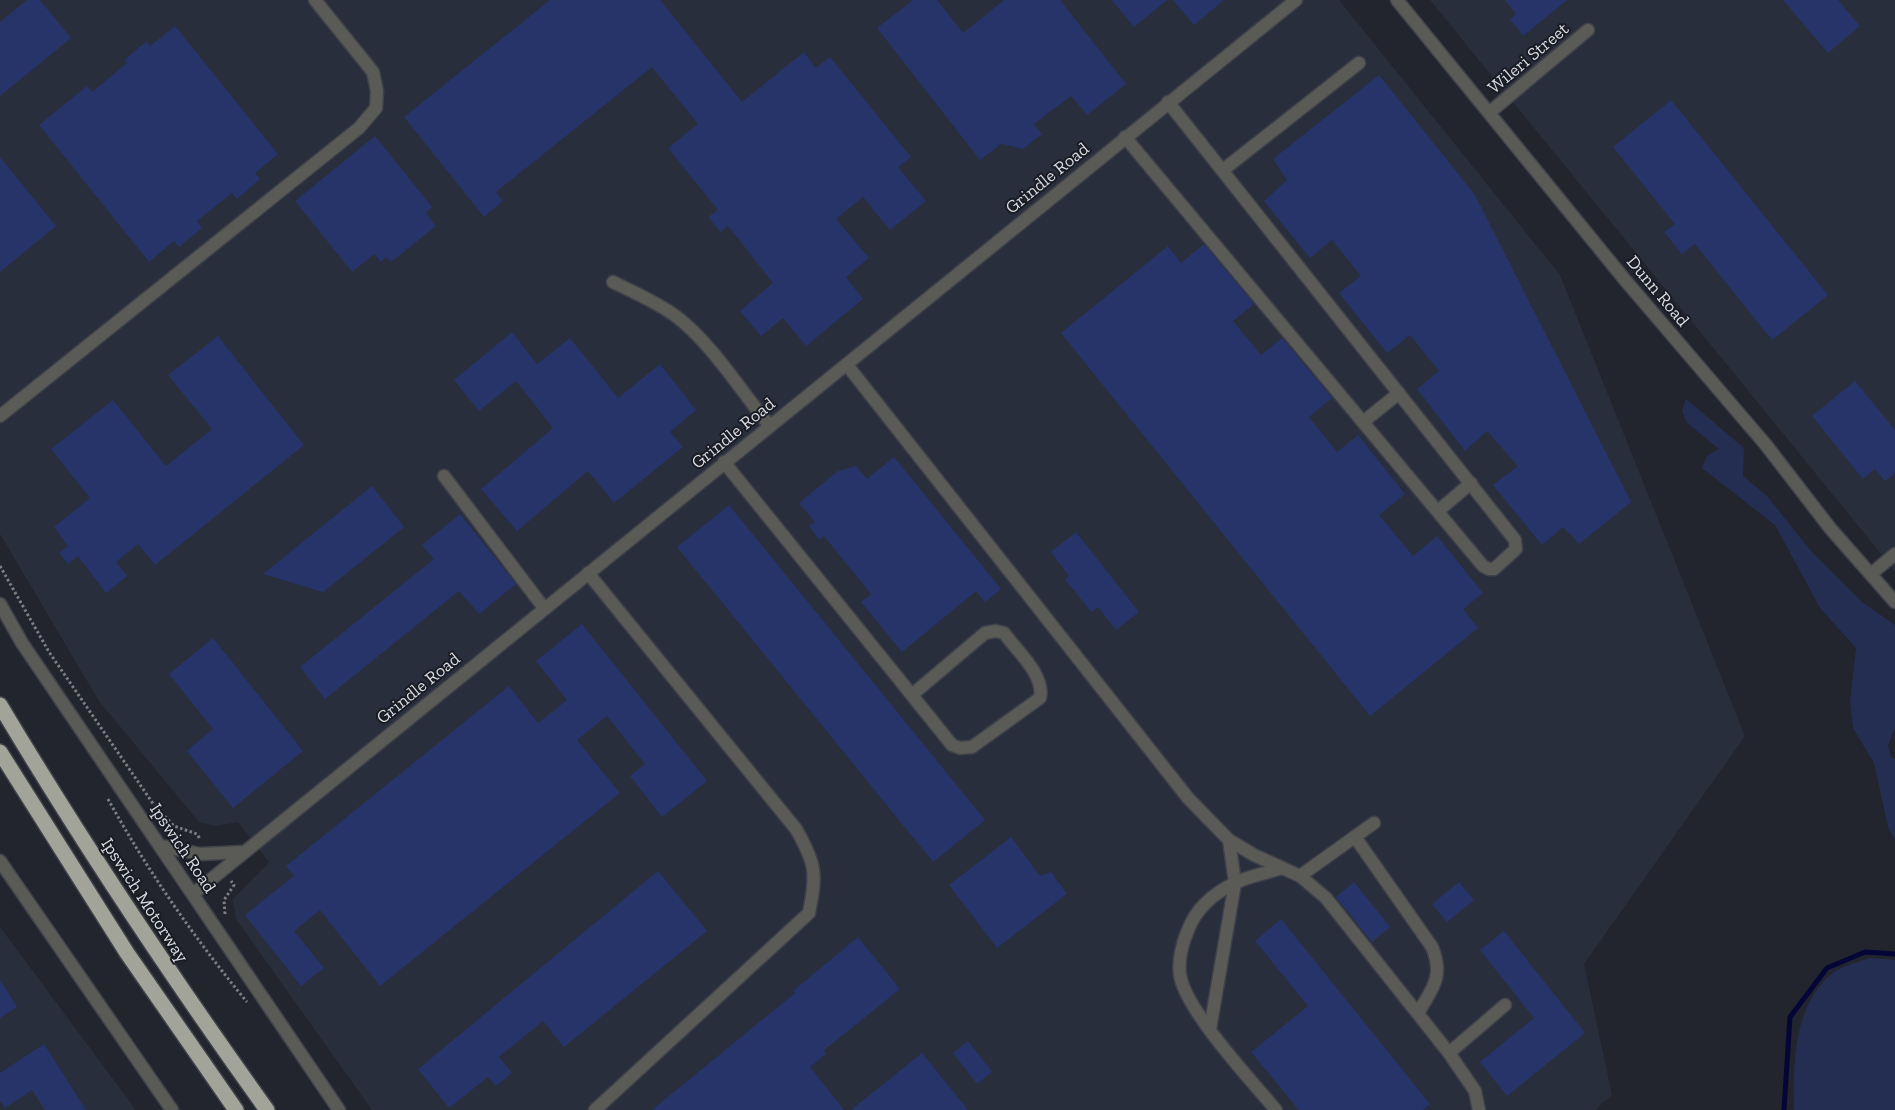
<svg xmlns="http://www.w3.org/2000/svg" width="1895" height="1110" viewBox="0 0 1895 1110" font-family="'Zilla Slab',serif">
	<rect width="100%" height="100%" fill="#22252d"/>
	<!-- built -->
	<g fill="#292e3c">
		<polygon points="0,0 1339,0 1560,275 1745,736 1584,964 1612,1095 1595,1110 372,1110 236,919 233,899 269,862 238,822 215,826 199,822 99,701 0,534"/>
		<polygon points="1430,0 1895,0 1895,571"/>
		<polygon points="0,927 136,1110 0,1110"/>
	</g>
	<!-- green -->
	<g fill="#232e52">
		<polygon points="1686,399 1744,448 1743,476 1767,496 1811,551 1862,602 1895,625 1895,728 1888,745 1891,757 1895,759 1895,840 1888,827 1874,763 1853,728 1850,702 1856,648 1820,608 1775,525 1702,468 1707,456 1719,449 1687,423 1682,411"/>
		<path d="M1870 958 1895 960V1110H1794C1793 1067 1793 1012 1826 979 1837 967 1855 963 1870 958Z"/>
	</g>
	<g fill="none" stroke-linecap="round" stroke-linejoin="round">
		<!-- stream -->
		<polyline stroke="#050638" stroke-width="5" points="1784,1110 1790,1017 1827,968 1865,952 1895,954"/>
	</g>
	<!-- building -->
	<g fill="#263469">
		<polygon points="27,0 40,0 71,38 0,96 0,22"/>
		<polygon points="550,0 660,0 742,102 804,52 816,68 830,57 911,157 898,167 926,201 890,230 863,197 836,219 869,258 846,277 863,299 806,346 783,318 761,336 740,311 773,283 728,226 720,232 708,217 718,210 668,148 698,124 652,67 496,192 503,201 484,217 404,117"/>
		<polygon points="913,0 937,0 963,33 1004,0 1060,0 1126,84 1087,115 1071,96 1034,124 1042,134 1023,149 1001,144 980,160 877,28"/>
		<polygon points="1112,0 1167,0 1134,27"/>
		<polygon points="1173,0 1224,0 1194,25"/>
		<polygon points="1505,0 1567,0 1523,36 1510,19 1516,14"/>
		<polygon points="1783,0 1838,0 1860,26 1828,53"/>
		<polygon points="175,26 278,154 255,173 260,179 237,199 232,193 197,221 202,228 179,247 174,241 149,262 39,125 87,86 92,92 127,63 124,60 147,41 150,46"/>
		<polygon points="1379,75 1475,195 1631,502 1579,544 1563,527 1542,545 1493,485 1518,466 1487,431 1465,451 1417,389 1439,371 1410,335 1387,353 1339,293 1361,276 1332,240 1310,258 1264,201 1287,180 1273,159"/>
		<polygon points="1671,100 1828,295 1772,340 1695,244 1682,254 1664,232 1675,224 1613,147"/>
		<polygon points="375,136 432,207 426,213 436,226 391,262 386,257 381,262 374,254 352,272 295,201"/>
		<polygon points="0,157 56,226 0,272"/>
		<polygon points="1204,244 1254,304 1233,321 1261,355 1282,338 1332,398 1309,417 1337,452 1358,435 1405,494 1379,515 1413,556 1437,536 1483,593 1463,609 1478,628 1370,716 1061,333 1168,246 1181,263"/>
		<polygon points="512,332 537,364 570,338 618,398 660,364 696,410 670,432 683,447 614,503 588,471 517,531 481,489 553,428 516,381 479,411 454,380"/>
		<polygon points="218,336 304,445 155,565 138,544 116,562 127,576 106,593 78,556 68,564 59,553 68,546 54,527 90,498 51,449 113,400 166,466 212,429 168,375"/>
		<polygon points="1855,381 1895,430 1895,473 1885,481 1875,469 1863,479 1812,416"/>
		<polygon points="894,457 1001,589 985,602 976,591 902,652 861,602 871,594 824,536 819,540 809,526 815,522 799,503 838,471 856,466 867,479"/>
		<polygon points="372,486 404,527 323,592 263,574"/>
		<polygon points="729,505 985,820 933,862 677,547"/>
		<polygon points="460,514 516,584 479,614 459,591 325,699 300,667 434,559 422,545"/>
		<polygon points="1076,532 1139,612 1116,630 1098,607 1091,612 1065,579 1069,576 1051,552"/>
		<polygon points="582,624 707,781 662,817 630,776 645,764 607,716 577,740 620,793 380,986 320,910 294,931 324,968 301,986 245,915 294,876 286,866 509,686 538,723 567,700 536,661"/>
		<polygon points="213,638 303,751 233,808 187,751 213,729 169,674"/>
		<polygon points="1011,837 1040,876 1051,872 1067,894 997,948 949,885"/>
		<polygon points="658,871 707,931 564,1047 543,1021 499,1057 512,1073 496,1086 488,1077 449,1108 418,1069"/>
		<polygon points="1354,882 1390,927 1372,942 1336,897"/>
		<polygon points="1459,882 1474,900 1447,922 1432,904"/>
		<polygon points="1281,919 1430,1104 1423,1110 1299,1110 1251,1052 1308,1006 1255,941"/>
		<polygon points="1504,931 1585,1033 1507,1096 1480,1062 1534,1018 1480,950"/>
		<polygon points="858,937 900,989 823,1051 826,1054 810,1067 844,1110 652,1110 795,993 793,991"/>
		<polygon points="0,980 17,1007 0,1018"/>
		<polygon points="968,1041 992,1072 977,1084 953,1053"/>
		<polygon points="44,1044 86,1110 45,1110 32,1090 5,1108 0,1101 0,1073"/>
		<polygon points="922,1053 968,1110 851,1110"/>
	</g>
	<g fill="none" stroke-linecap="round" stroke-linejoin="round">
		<!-- minor casing -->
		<g stroke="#3f424a" stroke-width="15">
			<g id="minor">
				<polyline points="1397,0 1625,280 1766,445 1830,528 1895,602"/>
				<polyline points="1490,112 1588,30"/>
				<polyline points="1125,137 1483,566 1489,569 1494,569 1516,549 1515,540 1168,102"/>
				<polyline points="1223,170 1359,63"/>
				<path d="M613 282C635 293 657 302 677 317 712 344 741 391 769 425"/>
				<polyline points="847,365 1188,798 1229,840 1254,855 1300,876 1326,898 1449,1053 1475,1091 1479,1110"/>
				<polyline points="0,416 359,128 376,108 377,91 373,72 315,0"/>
				<polyline points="1363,422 1399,393"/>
				<path d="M724 462 952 745 960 748 972 747 1040 698C1045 675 1017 651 1004 633L996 631 985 633 913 694"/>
				<polyline points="444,476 544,608"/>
				<polyline points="1438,511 1471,483"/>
				<path d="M588 573 796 829C816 864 817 873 809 913L595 1110"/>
				<polyline points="1871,574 1895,554"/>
				<polyline points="0,604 22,643 339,1110"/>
				<path d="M1355 837 1432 947C1444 976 1433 988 1418 1013"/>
				<polyline points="161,846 200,854 243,852"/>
				<polyline points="0,861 172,1110"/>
				<polyline points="1300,876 1374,823"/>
				<polyline points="193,894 1296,0"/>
				<polyline points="1210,1029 1235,883 1229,840"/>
				<polyline points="1449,1053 1505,1005"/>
				<path d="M1276 1110C1251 1080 1186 1011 1180 975 1178 961 1182 943 1188 930 1196 909 1214 893 1235 883 1249 876 1267 873 1282 868"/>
			</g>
		</g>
		<!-- highway casing -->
		<g stroke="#3f424a" stroke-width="18">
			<g id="highway">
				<path d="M0 705C83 844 173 979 267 1110"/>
				<polyline points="0,752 127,953 236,1110"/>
			</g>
		</g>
		<!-- path -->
		<g stroke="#7c7f85" stroke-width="3" stroke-dasharray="2.5 2.5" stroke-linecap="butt">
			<polyline points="0,566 49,652 154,805 174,826 197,834 200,839"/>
			<path d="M108 799C147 870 195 939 247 1002"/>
			<polyline points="225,914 224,900 234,885 231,881"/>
		</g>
		<!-- minor -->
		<use href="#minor" stroke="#5a5a56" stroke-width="12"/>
		<!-- highway -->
		<use href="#highway" stroke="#a3a499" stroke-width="15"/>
	</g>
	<g text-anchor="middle" stroke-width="4" stroke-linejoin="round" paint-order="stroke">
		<!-- street labels -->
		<g font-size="18" fill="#dadce1" stroke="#191c24">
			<text transform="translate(1528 58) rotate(-40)" y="6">Wileri Street</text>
			<text transform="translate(1047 178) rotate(-39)" y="6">Grindle Road</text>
			<text transform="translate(1658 291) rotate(50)" y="6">Dunn Road</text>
			<text transform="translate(733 433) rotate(-39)" y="6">Grindle Road</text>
			<text transform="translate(418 688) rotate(-39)" y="6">Grindle Road</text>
			<text transform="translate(183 848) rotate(56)" y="6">Ipswich Road</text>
			<text transform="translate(145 900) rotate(57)" y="6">Ipswich Motorway</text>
		</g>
	</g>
</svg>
